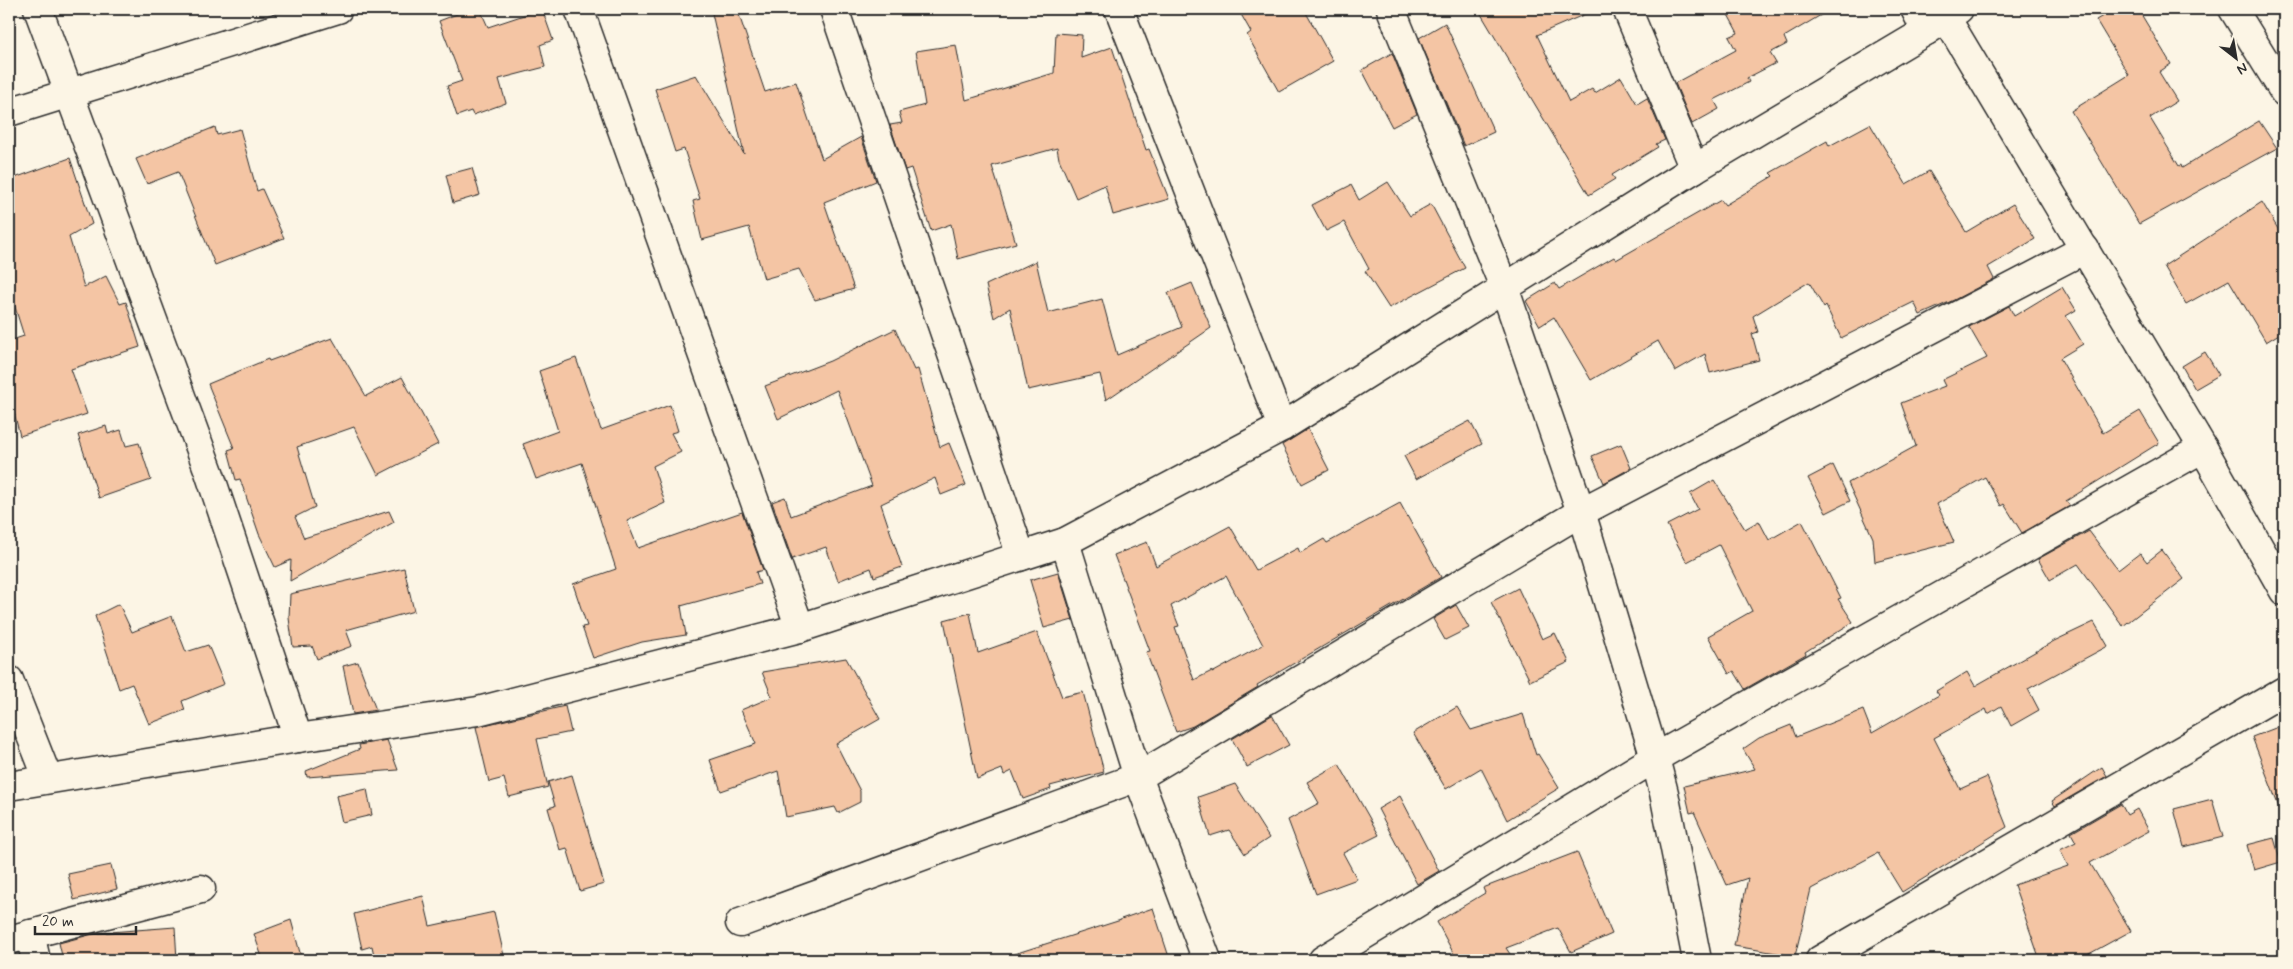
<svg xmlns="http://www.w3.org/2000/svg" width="2293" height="969" viewBox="0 0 2293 969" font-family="Mynerve,sans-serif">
	<rect width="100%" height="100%" fill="#fcf5e5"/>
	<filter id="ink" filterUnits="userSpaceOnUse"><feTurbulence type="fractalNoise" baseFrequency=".02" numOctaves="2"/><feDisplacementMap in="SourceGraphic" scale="10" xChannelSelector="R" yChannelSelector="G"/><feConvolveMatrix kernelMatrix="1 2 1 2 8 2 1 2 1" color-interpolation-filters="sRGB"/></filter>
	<g filter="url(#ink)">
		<!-- building -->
		<g fill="#f4c5a4" stroke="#2b2b2b" fill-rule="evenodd">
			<polygon points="470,9 480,9 488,27 542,9 553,40 540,45 545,67 499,79 506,103 473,115 471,111 457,116 447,86 462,81 439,21"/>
			<polygon points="711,9 737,9 765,92 796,82 822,159 861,137 876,181 824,202 854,289 815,300 799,269 764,279 749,227 702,240 693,201 700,199 684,149 675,152 655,89 696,75 744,154"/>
			<polygon points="1238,9 1304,9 1333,61 1279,92 1247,35 1251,32"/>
			<polygon points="1478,9 1597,9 1537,35 1569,102 1592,89 1595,93 1621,77 1637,104 1647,98 1665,140 1656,144 1658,147 1612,175 1615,179 1589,195"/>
			<polygon points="1725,9 1831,9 1784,37 1787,44 1770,53 1776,63 1747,78 1749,82 1714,100 1719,109 1692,124 1675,83 1736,50 1729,37 1738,33"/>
			<polygon points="2115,9 2138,9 2171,64 2159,72 2177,101 2150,118 2179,166 2181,165 2182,168 2259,121 2277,148 2139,224 2071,111 2129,75 2096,20"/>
			<polygon points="1445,23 1494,132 1464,146 1419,38"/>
			<polygon points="1056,33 1082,35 1081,58 1112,47 1146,150 1149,149 1169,199 1113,215 1105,185 1076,198 1059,159 1057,148 992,166 1016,243 958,259 951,224 931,231 911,168 905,170 890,125 902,123 899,112 925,105 916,51 956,45 966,100 1054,73"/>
			<polygon points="1392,53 1417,114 1392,127 1362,70"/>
			<polygon points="1870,124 1906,184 1929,171 1966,232 2013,204 2035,239 1988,267 1994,279 1954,300 1920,315 1914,302 1841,338 1826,306 1824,308 1809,282 1753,316 1758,332 1752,334 1759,360 1710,373 1705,354 1675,371 1658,341 1591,380 1554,317 1540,326 1526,301 1555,283 1559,289 1614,257 1616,260 1721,200 1725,205 1773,176 1770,173 1827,141 1829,146"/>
			<polygon points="215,127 217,135 240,129 257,191 262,189 284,238 215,265 178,172 147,184 136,159"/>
			<polygon points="70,158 92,224 69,237 84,287 106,276 120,304 126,302 140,347 71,369 87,414 20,436 9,392 9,341 24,336 9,288 9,180"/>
			<polygon points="472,168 480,195 453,203 446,175"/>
			<polygon points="1388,182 1410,216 1431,204 1465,268 1389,308 1365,271 1369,269 1344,222 1326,231 1312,205 1351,185 1359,200"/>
			<polygon points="2262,202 2284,239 2284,331 2266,342 2229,280 2186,304 2164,266"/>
			<polygon points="1036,261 1048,313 1102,299 1117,355 1182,327 1168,293 1192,283 1211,328 1106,400 1100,374 1028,390 1010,308 994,318 986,285"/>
			<polygon points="2062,287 2076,310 2066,316 2083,344 2060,358 2103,433 2140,411 2159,443 2066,501 2070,506 2022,533 2004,504 2001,506 1985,477 1937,504 1954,542 1875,562 1873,538 1848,483 1916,446 1901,403 1945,386 1942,380 1987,358 1969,327 2009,306 2014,316"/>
			<polygon points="895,329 914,370 918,369 940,447 949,443 966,485 941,495 935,478 881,504 902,567 874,577 871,568 838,581 826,547 792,559 772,502 785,497 791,516 872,486 837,390 778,419 765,386 830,361"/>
			<polygon points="332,338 366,396 402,377 438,444 378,475 354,427 297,447 315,507 295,517 304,538 389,511 394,522 290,581 291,560 275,567 259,534 240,479 236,480 228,450 234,448 208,384 268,359 269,361"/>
			<polygon points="2205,352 2219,375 2195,389 2182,366"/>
			<polygon points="576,358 601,430 670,405 678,431 671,433 681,452 653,466 665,503 627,521 638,548 742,512 763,570 756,572 760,584 681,606 686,635 642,642 593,658 582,627 587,626 573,584 616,569 582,463 536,479 523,444 558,431 539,371"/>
			<polygon points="1470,421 1482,444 1416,479 1404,456"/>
			<polygon points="106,426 108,434 121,430 126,446 139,443 151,480 99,498 78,435"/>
			<polygon points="1308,429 1329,470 1302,484 1282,445"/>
			<polygon points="1621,444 1631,468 1604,483 1592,456"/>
			<polygon points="1833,465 1850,501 1826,513 1808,478"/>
			<polygon points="1714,480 1745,529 1759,521 1769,540 1802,521 1841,598 1838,599 1853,622 1805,652 1806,654 1745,689 1734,671 1729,674 1708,636 1752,611 1719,545 1687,562 1667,525 1698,509 1690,494"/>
			<path d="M1400 503 1441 577 1257 685 1258 687 1193 726 1176 732 1146 652 1150 651 1114 555 1147 542 1156 566 1230 526 1256 570 1298 548 1300 553 1324 539 1327 543ZM1226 576 1263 645 1212 673V671L1194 680 1175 627 1179 626 1171 606Z"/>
			<polygon points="2089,531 2118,570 2140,553 2147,562 2162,550 2184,579 2123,626 2078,564 2050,580 2038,559"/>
			<polygon points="404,568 414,611 346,630 352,646 317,659 312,646 293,647 289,618 290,594"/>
			<polygon points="1058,572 1073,620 1044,628 1030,580"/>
			<polygon points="1518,588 1542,639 1555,633 1569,662 1530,681 1491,602"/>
			<polygon points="119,604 132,632 172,616 186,652 208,645 224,684 182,701 185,710 149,724 132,684 119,689 95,616"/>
			<polygon points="1456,605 1469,628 1445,640 1433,619"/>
			<polygon points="970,613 978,653 1037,632 1062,697 1083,692 1104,772 1050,786 1051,789 1023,799 1012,771 1004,775 1002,769 977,779 944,620"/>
			<polygon points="2094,622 2108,646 2028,689 2039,710 2011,726 2001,706 1988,714 1986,709 1934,738 1960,789 1987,777 2007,827 1902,892 1878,853 1811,889 1795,956 1734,946 1748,878 1727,885 1694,812 1690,813 1684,786 1755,769 1743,749 1759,738 1791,725 1796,737 1863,710 1872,733 1939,695 1936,691 1967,672 1975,686 2054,641"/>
			<polygon points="846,658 880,719 836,744 860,791 860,802 838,813 835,807 786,817 778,771 721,791 710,760 756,744 741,710 772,697 762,672"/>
			<polygon points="358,662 376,710 353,714 343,666"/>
			<polygon points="565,706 571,732 537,739 548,787 509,797 504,778 489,782 476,727"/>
			<polygon points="1457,707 1471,730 1523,714 1536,755 1538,754 1559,788 1507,820 1481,768 1446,789 1413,733"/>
			<polygon points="1272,715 1289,745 1247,767 1232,739"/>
			<polygon points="2278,727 2284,743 2284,814 2282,815 2252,737"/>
			<polygon points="387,740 398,770 307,777 306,771 360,749 359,745"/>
			<polygon points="1339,764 1379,835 1343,853 1357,879 1316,894 1288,820 1319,803 1307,782"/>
			<polygon points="2102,767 2107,776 2055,806 2052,801"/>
			<polygon points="572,775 604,884 580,891 567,848 560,850 548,808 555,806 548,782"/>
			<polygon points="1235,784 1269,838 1245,854 1229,830 1210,836 1198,797"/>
			<polygon points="367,789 372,815 342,822 336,796"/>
			<polygon points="1400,796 1439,871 1417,884 1378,809"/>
			<polygon points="2212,799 2223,837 2184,847 2174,809"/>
			<polygon points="2121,804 2127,815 2137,809 2149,831 2090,863 2131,931 2078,960 2040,960 2014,885 2068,866 2060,850 2076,842 2071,833"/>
			<polygon points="2274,838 2281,862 2254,870 2247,845"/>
			<polygon points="1577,852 1612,934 1571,952 1558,928 1506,948 1514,960 1457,960 1437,922 1485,893 1483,888"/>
			<polygon points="111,865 117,889 74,900 68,874"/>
			<polygon points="423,896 430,926 494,912 505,960 375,960 372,946 362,949 354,914"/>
			<polygon points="1153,908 1170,960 1015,960 1014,954 1121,920 1121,919"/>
			<polygon points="291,920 302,960 263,960 254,934"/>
			<polygon points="175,927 177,960 63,960 59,943 97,933"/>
		</g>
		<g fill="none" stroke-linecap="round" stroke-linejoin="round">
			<!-- minor casing -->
			<g stroke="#2b2b2b" stroke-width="31">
				<g id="minor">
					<polyline points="38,9 209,472 298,738"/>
					<polyline points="579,9 800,628"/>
					<polyline points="834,9 1021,556"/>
					<polyline points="1119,9 1282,427"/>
					<polyline points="1391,9 1504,287 1581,512 1655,758 1664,793 1697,960"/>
					<polyline points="1627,9 1694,169"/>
					<polyline points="1915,9 1926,31"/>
					<polyline points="2233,9 2284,92"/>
					<polyline points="1945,16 2203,448 2284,591"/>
					<polyline points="9,112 338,9"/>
					<polyline points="1065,542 1138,777 1207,960"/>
					<polyline points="9,680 48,779"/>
					<polyline points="9,786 298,738 478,711 800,628 1065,542 1282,427 1694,169 1926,31 1959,9"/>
					<polyline points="740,923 1138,777 1581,512 2085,249"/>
					<polyline points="30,934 36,960"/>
					<polyline points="9,940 201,889"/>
					<polyline points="1323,960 1655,758 2203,448"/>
					<polyline points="1820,960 2284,691"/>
				</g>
			</g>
			<!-- minor -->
			<use href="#minor" stroke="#fcf5e5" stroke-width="28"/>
		</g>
	</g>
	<!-- margin -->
	<rect width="2293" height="969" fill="none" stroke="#fcf5e5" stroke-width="30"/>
	<rect x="15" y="15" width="2263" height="939" fill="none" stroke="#2b2b2b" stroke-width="2" filter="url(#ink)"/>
	<!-- north arrow -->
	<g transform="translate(2236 58) rotate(149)" stroke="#fcf5e5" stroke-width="4" paint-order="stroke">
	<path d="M0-4L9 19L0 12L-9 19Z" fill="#2b2b2b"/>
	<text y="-8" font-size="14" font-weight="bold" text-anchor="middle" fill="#2b2b2b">N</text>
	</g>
	<!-- scale -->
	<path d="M35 926v8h101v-8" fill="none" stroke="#2b2b2b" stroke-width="2.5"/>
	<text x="42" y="926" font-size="15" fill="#2b2b2b" stroke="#fcf5e5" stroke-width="4" paint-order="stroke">20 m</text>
</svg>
